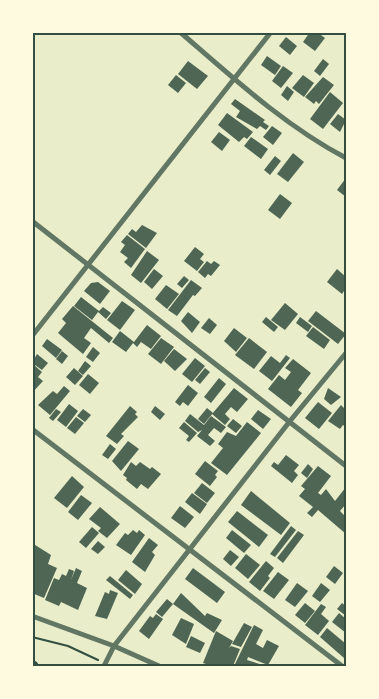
<svg xmlns="http://www.w3.org/2000/svg" width="379" height="699" viewBox="0 0 379 699" font-family="'Exo 2',sans-serif">
	<rect width="100%" height="100%" fill="#e9edc9"/>
	<!-- building -->
	<g fill="#4f6655">
		<polygon points="310,32 317,32 325,38 315,51 303,42"/>
		<polygon points="286,37 297,46 290,55 279,46"/>
		<polygon points="267,56 281,66 275,75 261,65"/>
		<polygon points="323,59 329,64 320,76 314,71"/>
		<polygon points="188,61 208,76 197,89 178,74"/>
		<polygon points="283,66 293,73 281,88 272,81"/>
		<polygon points="176,75 186,83 178,93 168,85"/>
		<polygon points="303,75 314,83 304,97 292,88"/>
		<polygon points="323,77 334,85 319,104 316,101 314,104 305,97"/>
		<polygon points="287,86 294,92 288,101 281,95"/>
		<polygon points="330,92 343,103 323,129 310,119"/>
		<polygon points="235,99 265,120 263,122 269,126 266,130 260,126 257,129 236,117 240,111 231,104"/>
		<polygon points="227,113 253,132 247,139 244,137 239,142 218,125"/>
		<polygon points="338,114 346,120 340,132 330,124"/>
		<polygon points="272,126 282,133 273,145 263,137"/>
		<polygon points="219,132 230,140 222,151 211,142"/>
		<polygon points="251,137 268,149 261,159 244,146"/>
		<polygon points="293,153 304,162 288,182 277,174"/>
		<polygon points="275,156 281,161 270,175 264,170"/>
		<polygon points="346,178 346,197 337,190"/>
		<polygon points="280,194 292,203 280,219 268,210"/>
		<polygon points="142,225 157,233 146,248 128,234 132,229 136,232"/>
		<polygon points="127,235 145,249 131,268 124,262 128,258 120,252 125,245 121,242"/>
		<polygon points="195,247 204,254 200,259 204,262 197,271 184,261"/>
		<polygon points="147,251 159,260 141,283 131,275"/>
		<polygon points="207,261 211,264 214,261 220,265 211,276 208,274 205,278 198,272"/>
		<polygon points="154,269 163,276 152,289 144,282"/>
		<polygon points="337,269 346,277 346,288 342,294 327,282"/>
		<polygon points="184,276 189,280 182,288 177,284"/>
		<polygon points="191,280 202,288 195,296 193,295 177,316 168,310"/>
		<polygon points="98,282 110,291 100,304 84,291 91,283"/>
		<polygon points="166,285 179,294 167,309 155,299"/>
		<polygon points="81,297 99,311 103,307 111,313 106,319 98,312 92,320 74,306"/>
		<polygon points="122,301 135,310 120,330 107,320"/>
		<polygon points="285,303 298,314 285,330 271,320"/>
		<polygon points="73,306 113,338 109,343 91,328 84,338 91,343 83,354 58,333 66,323 62,319"/>
		<polygon points="316,311 346,334 338,344 308,321"/>
		<polygon points="188,312 200,322 192,333 181,321"/>
		<polygon points="266,317 278,327 274,332 262,322"/>
		<polygon points="300,317 312,326 308,332 296,323"/>
		<polygon points="209,318 217,325 210,334 201,328"/>
		<polygon points="147,325 161,336 151,349 141,342 137,347 133,343 126,352 112,342 120,331 134,342"/>
		<polygon points="313,327 330,340 324,349 306,336"/>
		<polygon points="234,328 247,338 236,352 224,341"/>
		<polygon points="161,338 174,347 161,364 148,354"/>
		<polygon points="249,338 267,352 254,369 235,355"/>
		<polygon points="47,339 62,350 56,358 42,346"/>
		<polygon points="93,347 100,353 93,362 86,357"/>
		<polygon points="174,349 187,359 175,371 164,361"/>
		<polygon points="62,351 68,356 62,364 56,359"/>
		<polygon points="37,354 48,363 42,370 32,363"/>
		<polygon points="286,355 290,358 272,381 259,371 271,356 280,363"/>
		<polygon points="195,358 205,366 192,382 182,374"/>
		<polygon points="293,359 311,373 298,390 302,393 291,407 268,389 279,375 285,380 291,372 285,368"/>
		<polygon points="85,361 91,366 83,375 78,371"/>
		<polygon points="34,365 42,372 38,377 43,381 32,393"/>
		<polygon points="74,368 83,376 75,385 66,377"/>
		<polygon points="205,368 210,372 200,384 195,380"/>
		<polygon points="88,374 99,383 90,394 79,385"/>
		<polygon points="219,378 226,384 211,403 204,397"/>
		<polygon points="188,385 198,393 188,406 183,402 180,406 175,402"/>
		<polygon points="64,386 70,391 50,415 38,405 53,391 57,394"/>
		<polygon points="234,388 248,399 237,412 231,407 225,414 230,419 225,425 212,414"/>
		<polygon points="328,388 341,397 331,405 324,399"/>
		<polygon points="318,402 332,413 319,429 305,418"/>
		<polygon points="69,404 78,411 66,427 57,420"/>
		<polygon points="341,405 346,410 346,427 343,425 340,429 328,421"/>
		<polygon points="130,406 137,412 135,414 138,417 121,434 124,436 117,444 106,436"/>
		<polygon points="155,406 165,414 160,420 151,412"/>
		<polygon points="207,408 213,413 204,424 198,419"/>
		<polygon points="56,409 61,412 53,421 49,418"/>
		<polygon points="83,409 91,415 85,422 77,416"/>
		<polygon points="258,410 271,419 263,429 251,419"/>
		<polygon points="190,414 204,425 211,416 226,427 221,433 214,428 208,435 215,441 210,446 197,436 202,430 198,432 185,421"/>
		<polygon points="76,417 84,423 75,434 67,428"/>
		<polygon points="233,419 242,426 236,433 227,426"/>
		<polygon points="184,422 197,433 189,442 186,440 189,436 179,428"/>
		<polygon points="247,422 261,433 227,475 211,463 223,448 218,444 227,432 236,436"/>
		<polygon points="128,441 139,449 121,471 112,461"/>
		<polygon points="110,444 116,449 108,459 102,455"/>
		<polygon points="286,455 299,465 294,471 298,475 292,483 271,466 274,462 278,465"/>
		<polygon points="205,461 218,471 215,475 217,477 210,486 195,474"/>
		<polygon points="131,462 136,466 140,462 150,469 152,467 161,474 148,489 141,484 137,489 126,480 127,478 123,475"/>
		<polygon points="308,464 313,469 307,478 301,473"/>
		<polygon points="318,466 331,476 318,493 321,495 326,489 335,501 346,487 346,504 340,511 346,517 346,534 318,510 312,517 307,513 313,507 299,496 305,489 301,486"/>
		<polygon points="72,476 84,487 67,508 54,498"/>
		<polygon points="202,483 215,493 207,503 194,493"/>
		<polygon points="251,491 290,523 281,535 241,505"/>
		<polygon points="192,493 207,504 200,514 185,502"/>
		<polygon points="81,495 92,503 78,520 68,512"/>
		<polygon points="180,506 194,517 185,528 171,518"/>
		<polygon points="100,507 120,524 107,538 98,531 101,528 89,519"/>
		<polygon points="237,511 268,535 259,547 228,522"/>
		<polygon points="291,526 296,530 275,557 270,554"/>
		<polygon points="92,527 99,533 86,548 79,542"/>
		<polygon points="133,530 137,533 139,530 145,535 131,555 116,545 125,533 128,535"/>
		<polygon points="232,530 251,545 244,553 226,538"/>
		<polygon points="298,531 304,535 283,563 277,558"/>
		<polygon points="149,538 158,545 152,552 155,555 145,572 132,562"/>
		<polygon points="98,541 105,547 98,554 91,549"/>
		<polygon points="32,543 51,555 48,564 57,568 44,598 32,593"/>
		<polygon points="230,550 239,557 231,566 223,559"/>
		<polygon points="246,554 260,565 248,579 235,568"/>
		<polygon points="266,561 274,568 268,576 270,578 260,591 249,582"/>
		<polygon points="334,566 343,573 335,584 326,577"/>
		<polygon points="76,568 82,571 77,583 87,588 78,610 61,602 59,606 45,600 54,578 59,580 62,574 66,576 69,569 74,571 71,580"/>
		<polygon points="193,568 225,592 217,603 185,579"/>
		<polygon points="126,570 142,584 135,594 118,580"/>
		<polygon points="278,572 289,580 274,599 263,591"/>
		<polygon points="110,576 133,595 130,599 106,580"/>
		<polygon points="297,583 308,591 295,607 285,600"/>
		<polygon points="321,583 330,590 320,602 312,596"/>
		<polygon points="110,590 118,593 107,619 95,616 105,592 109,594"/>
		<polygon points="181,593 205,616 207,613 222,620 214,633 173,604"/>
		<polygon points="167,599 173,604 162,617 156,612"/>
		<polygon points="305,603 315,611 305,623 295,615"/>
		<polygon points="342,603 346,606 346,616 337,609"/>
		<polygon points="321,604 326,607 321,614 329,621 318,635 305,625"/>
		<polygon points="339,613 346,619 346,633 332,622"/>
		<polygon points="156,614 163,619 149,639 139,631 150,616 153,618"/>
		<polygon points="181,618 194,624 186,644 172,635"/>
		<polygon points="244,623 252,627 241,647 232,644"/>
		<polygon points="254,625 263,630 256,644 263,648 267,640 279,646 268,665 248,657 247,660 266,666 234,666"/>
		<polygon points="327,628 346,644 344,658 320,637"/>
		<polygon points="216,631 233,641 229,648 231,646 240,649 233,666 212,666 203,663"/>
		<polygon points="191,636 205,643 200,653 186,647"/>
	</g>
	<g fill="none" stroke-linecap="round" stroke-linejoin="round">
		<!-- path -->
		<polyline stroke="#344e41" stroke-width="2" points="32,637 68,646 98,660"/>
		<!-- minor -->
		<g stroke="#617663" stroke-width="5">
			<path d="M180 32C232 77 285 126 346 158"/>
			<polyline points="32,221 346,466"/>
			<polyline points="32,336 271,32"/>
			<polyline points="32,429 342,666"/>
			<polyline points="32,616 114,646 159,666"/>
			<polyline points="104,666 114,646 290,421 346,353"/>
		</g>
		<!-- primary -->
		<polyline stroke="#344e41" stroke-width="11" points="32,666 33,666"/>
	</g>
	<!-- border -->
	<rect width="379" height="699" fill="none" stroke="#fefae0" stroke-width="68"/>
	<rect x="34" y="34" width="311" height="631" fill="none" stroke="#344e41" stroke-width="2"/>
</svg>
